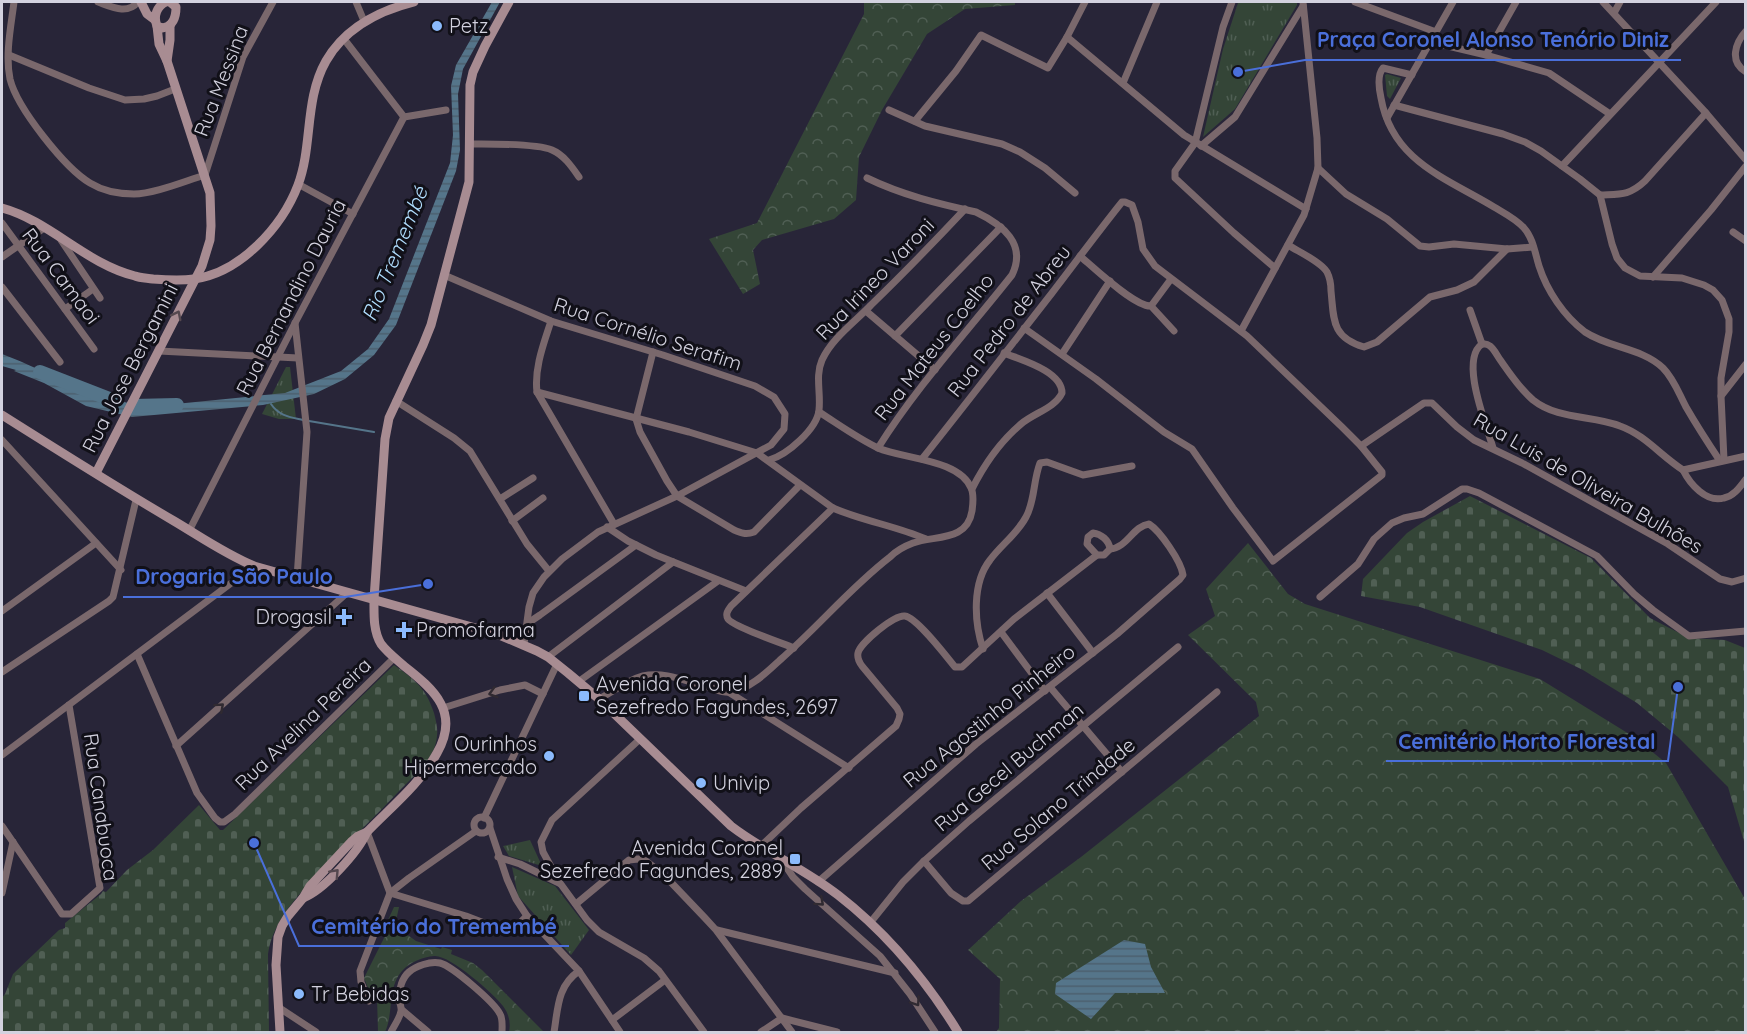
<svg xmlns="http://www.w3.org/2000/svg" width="1747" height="1034" viewBox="0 0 1747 1034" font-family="Quicksand,sans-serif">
	<defs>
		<pattern id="grass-tufts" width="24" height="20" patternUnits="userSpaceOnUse" patternTransform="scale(1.5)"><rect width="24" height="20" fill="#344537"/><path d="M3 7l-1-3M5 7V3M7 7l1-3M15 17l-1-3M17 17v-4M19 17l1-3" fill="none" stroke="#505f54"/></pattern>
		<pattern id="forest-crowns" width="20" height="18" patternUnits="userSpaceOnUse" patternTransform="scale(1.5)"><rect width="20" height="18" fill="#344537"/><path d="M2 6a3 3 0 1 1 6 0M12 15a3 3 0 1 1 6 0" fill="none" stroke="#505f54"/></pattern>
		<pattern id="cemetery-stones" width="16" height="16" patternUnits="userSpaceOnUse" patternTransform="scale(1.5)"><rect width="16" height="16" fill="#344537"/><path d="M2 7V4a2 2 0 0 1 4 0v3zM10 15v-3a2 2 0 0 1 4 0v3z" fill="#505f54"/></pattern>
		<pattern id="water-rules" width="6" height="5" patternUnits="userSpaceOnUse" patternTransform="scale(1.5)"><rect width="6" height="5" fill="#55758a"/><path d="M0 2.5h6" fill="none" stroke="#4c5f6e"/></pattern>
	</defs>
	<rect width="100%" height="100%" fill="#282538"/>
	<!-- grass -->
	<g fill="url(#grass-tufts)">
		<polygon points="1238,3 1297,2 1297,5 1235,109 1203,137 1223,49"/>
		<polygon points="1387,74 1401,78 1390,99 1387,96 1385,75"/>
		<polygon points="286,367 290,367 296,419 279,419 262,414"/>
		<polygon points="530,840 542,866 509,856 503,846"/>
		<polygon points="512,867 555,886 589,930 571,955 518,896"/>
	</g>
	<!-- forest -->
	<g fill="url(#forest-crowns)">
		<polygon points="864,2 1015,2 1015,5 965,9 927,34 882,110 859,157 856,200 834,219 762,240 753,250 760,284 743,294 709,239 757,223 864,14"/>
		<polygon points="1248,543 1288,594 1305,604 1540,679 1634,737 1666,763 1745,899 1745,1032 996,1032 999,1028 1000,979 968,950 1021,901 1081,857 1259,716 1256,702 1188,635 1215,616 1206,589"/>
		<path d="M394 907H399L394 930 409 936 416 941 441 949 442 947 452 950 451 954 473 963 482 970 544 1032H509C511 1023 509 1014 503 1006 494 994 449 954 434 956 423 957 410 962 402 971 387 988 394 1013 385 1032H378L377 997 368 988 364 978 388 930V920Z"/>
	</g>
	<!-- cemetery -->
	<g fill="url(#cemetery-stones)">
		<polygon points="1470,496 1591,558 1650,618 1689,638 1725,640 1745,648 1745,845 1728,787 1678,737 1637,703 1583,670 1542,650 1420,607 1361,596 1363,579 1407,533 1423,522"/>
		<path d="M394 665C415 680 426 688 434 713 436 721 438 728 437 736 435 758 417 773 402 788 376 816 348 842 322 870 299 894 273 920 268 954L269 1032H2V998L5 994 13 974 59 930 65 928V923L101 894 103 891 106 892 127 870 153 850 199 805 220 830H223Z"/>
	</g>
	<!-- water -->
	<g fill="url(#water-rules)">
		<path d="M492 2H500L463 69 458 94 460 150 456 171 396 325 374 355 345 379 314 394 263 405 132 417 86 406 44 383 14 371 16 370 2 366V354C53 373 98 404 155 406L285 393 341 371 368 349 389 319 450 163 453 135 451 86 456 65Z"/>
		<polygon points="1124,940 1145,944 1151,967 1165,993 1115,993 1091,1019 1055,994 1056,983"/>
	</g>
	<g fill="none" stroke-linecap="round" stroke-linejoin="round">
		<!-- stream -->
		<g stroke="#55758a" stroke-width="2">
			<path d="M271 404C279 416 290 417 303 420"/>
			<polyline points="309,421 374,432"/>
		</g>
		<!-- river -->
		<g stroke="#55758a" stroke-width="14">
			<polyline points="40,372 112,400"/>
			<polyline points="133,406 177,405"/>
		</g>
		<!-- street -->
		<g stroke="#7a686c" stroke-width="7">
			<path d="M14 2C11 26 5 55 10 79 17 108 65 168 90 183 103 191 119 194 134 194 154 194 185 181 205 175L243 57 273 2"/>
			<path d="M98 2C112 7 127 15 138 2"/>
			<polyline points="356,2 364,21"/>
			<polyline points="1232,2 1223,27 1195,143 1175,171 1175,178 1234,233 1275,268"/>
			<polyline points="1355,2 1436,32"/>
			<polyline points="1603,2 1706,113 1746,160"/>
			<polyline points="1614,13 1620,2"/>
			<path d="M1746 31C1735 43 1729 62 1746 72"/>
			<polyline points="1067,37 1184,135 1306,209"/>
			<polyline points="344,39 404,117"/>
			<polyline points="1431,42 1486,55 1549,73 1610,114"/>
			<polyline points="9,55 89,88 125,100 144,99 157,96 175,89"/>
			<polyline points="1486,55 1516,2"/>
			<path d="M1412 75 1383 68C1377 75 1379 89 1381 98 1392 161 1446 178 1494 207 1504 213 1516 219 1524 228 1533 238 1535 253 1539 266 1547 291 1564 316 1585 332 1609 348 1642 348 1663 368 1674 379 1679 394 1686 407 1697 426 1708 443 1720 461"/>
			<polyline points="1123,83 1157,2"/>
			<polyline points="1394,105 1503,134 1525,142 1541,151 1580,179 1600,195 1612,244 1617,258 1625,268 1640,276 1682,278 1704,285 1713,290 1722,300 1729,319 1729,332 1721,378 1721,396"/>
			<polyline points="889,110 925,126 1002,144 1020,152 1045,168 1075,193"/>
			<polyline points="404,117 446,110"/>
			<polyline points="1387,118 1453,2"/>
			<polyline points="915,121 956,71 981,35 1048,68 1067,37 1085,2"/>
			<path d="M470 144C489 144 536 143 552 150 564 155 572 167 579 177"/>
			<polyline points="1201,146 1235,117 1303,6"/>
			<polyline points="1562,166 1716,2"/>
			<polyline points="1318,168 1346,194 1387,219 1420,246 1429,247 1454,244 1507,249 1533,247"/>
			<path d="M867 178C902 195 939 204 976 212 1003 225 1027 244 1012 275 967 332 917 386 878 448"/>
			<polyline points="298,184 353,214"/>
			<path d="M1600 195C1620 194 1629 196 1645 181L1706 113"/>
			<polyline points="2,223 94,349"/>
			<polyline points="1733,232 1746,241"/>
			<polyline points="61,240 100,298"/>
			<path d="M1288 245C1299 252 1321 262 1327 272 1330 278 1331 285 1331 291 1334 319 1331 337 1364 347L1377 342 1430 297 1457 290 1474 282 1507 249"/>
			<path d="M1080 256C1094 268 1135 307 1151 306L1174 331"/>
			<polyline points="2,257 44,228"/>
			<polyline points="444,275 551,321 663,355 755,386 774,397 785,414 784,429 771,445 677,496 598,532 562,559 544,577 533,593 529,607 524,644"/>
			<polyline points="1653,277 1711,210 1746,166"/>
			<polyline points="2,287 60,362"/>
			<polyline points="1151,306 1171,279"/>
			<polyline points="65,309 93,289"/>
			<polyline points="1470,310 1482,344"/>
			<polyline points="866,311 935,370"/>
			<path d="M551 321C544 343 534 368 537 392L614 524"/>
			<polyline points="295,323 307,432 297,578"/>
			<polyline points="1241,331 1304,215 1318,168 1317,138 1303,2"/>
			<polyline points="895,336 1001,227"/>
			<path d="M1482 344C1486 344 1486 343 1490 346 1495 350 1497 356 1501 361 1510 374 1520 389 1533 400 1558 420 1592 415 1620 426 1645 435 1661 456 1683 470L1746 456"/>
			<path d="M1482 344C1459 360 1487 426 1493 448"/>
			<polyline points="159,351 298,358"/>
			<path d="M653 352 636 419 640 432 667 481 677 496 734 530C741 533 746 535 754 532L800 485"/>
			<polyline points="1062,354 1110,281"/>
			<path d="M537 392 689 432 757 453 833 508C863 521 896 526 926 539"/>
			<polyline points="396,401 454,438 470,451 527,544 549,571"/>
			<polyline points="2,440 121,570"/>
			<polyline points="1361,446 1424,403 1432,403 1457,427 1474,440 1522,463 1668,544 1720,579 1732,582 1746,578"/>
			<path d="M922 459C966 404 1009 348 1052 293 1075 263 1098 232 1122 202H1125L1132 205 1138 222 1143 249 1155 266 1247 336 1342 427 1361 446 1382 472V475L1273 561 1233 508 1192 449 1164 432 1096 379 1024 328"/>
			<path d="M769 460C787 455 817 429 819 410 821 393 815 376 822 360 832 338 855 322 871 305 903 274 934 242 965 209"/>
			<polyline points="1724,460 1721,396 1746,364"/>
			<path d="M1683 470C1690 484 1706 503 1724 498 1734 496 1740 487 1746 479"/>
			<path d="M972 489C984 465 1001 441 1021 424 1034 413 1055 408 1062 393 1062 371 1021 360 1004 353"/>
			<polyline points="500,499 533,478"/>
			<polyline points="512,521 543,498"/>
			<polyline points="607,527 628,541 656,555 746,591"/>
			<polyline points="189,531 295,323 404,117"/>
			<path d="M1093 533C1101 534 1109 540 1110 549L1104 555H1097L1087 544 1088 537Z"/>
			<polyline points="1047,593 1093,653"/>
			<polyline points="1320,597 1358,564 1374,539 1392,523 1404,518 1423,514 1462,489 1467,489 1479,493 1597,556 1634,594 1653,610 1689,636 1746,631"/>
			<polyline points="2,611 96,543"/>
			<polyline points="528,623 540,615 636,545"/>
			<polyline points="1001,632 1045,691"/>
			<path d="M794 648C782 643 734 627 728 619 725 614 728 610 731 606L833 508"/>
			<path d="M983 649C974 622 972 583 990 560 1001 545 1017 534 1026 517 1035 501 1033 481 1040 463L1047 462 1083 475 1132 466"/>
			<polyline points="137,654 197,793 215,818 220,822 224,822 235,814 394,658"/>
			<polyline points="548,657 673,562"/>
			<polyline points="2,672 109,601 113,597 136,500"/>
			<polyline points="578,682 718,581"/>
			<polyline points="1050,687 1122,772"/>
			<polyline points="730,693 849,768"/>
			<path d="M599 699C612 692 628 680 643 676 663 671 686 681 705 686 713 688 724 694 731 692 750 689 767 672 780 660 818 627 850 588 890 557 896 551 905 546 913 543 935 535 967 542 972 511 973 504 974 494 971 488 959 459 903 459 878 448 857 438 838 424 819 412"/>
			<polyline points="443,708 500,690 525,685 543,694"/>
			<polyline points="640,739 552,820 541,842 543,852 560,883 587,920 599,932 644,958 659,971 704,1032"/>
			<polyline points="176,746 348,592"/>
			<polyline points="2,755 254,566"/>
			<circle cx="482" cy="825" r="8"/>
			<polyline points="484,818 557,664"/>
			<polyline points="2,826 62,914 71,914 100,888 69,705"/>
			<polyline points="490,828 507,879 516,899 527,916 579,971 620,1032"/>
			<path d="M367 832 390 893 466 916 505 931C515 930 520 922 527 916"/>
			<path d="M760 847 801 808 896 726 899 719 900 714 897 708 862 666C859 662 857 658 858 653 860 643 895 614 905 616 917 618 946 656 955 667H962L1014 619 1097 555"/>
			<polyline points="498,857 520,864 559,883"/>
			<polyline points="781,859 793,877 805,889 880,956 910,994 935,1032"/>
			<polyline points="924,861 951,893 963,901 968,901 1217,692"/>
			<path d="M818 882 976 744 1117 634 1180 579 1183 575C1181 561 1160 531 1149 524 1133 526 1127 548 1110 549"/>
			<polyline points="2,893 13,842"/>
			<polyline points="576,904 629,860 638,859 646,861 664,875 705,918 716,930 792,1032"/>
			<polyline points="870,923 903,882 924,861 969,821 1178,647"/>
			<polyline points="717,930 895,973"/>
			<polyline points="369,1001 361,982 360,971 390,893 409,878 476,831"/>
			<polyline points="278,1007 316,1032"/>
			<polyline points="402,1010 428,1032"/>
			<polyline points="612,1020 665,980"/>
			<path d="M391 1032C394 1026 400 1018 401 1011 402 1007 399 1002 399 998 399 989 402 978 409 972 416 966 430 961 440 963 452 966 494 1002 500 1014 503 1019 502 1027 502 1032"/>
			<path d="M554 1032C558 1009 557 986 579 971"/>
			<polyline points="761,1032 782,1018 837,1032"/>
		</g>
		<!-- secondary -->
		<g stroke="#a88c92" stroke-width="9">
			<polyline points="141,2 147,14 155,20"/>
			<path d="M166 2C157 6 153 16 157 26L162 28C173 27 176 17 176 7L170 2"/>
			<polyline points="157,26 159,44 167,61"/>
			<path d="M2 208C50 221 86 264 135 276 140 278 147 278 153 279 166 280 180 281 194 279 240 273 282 227 298 185 313 145 304 100 326 61 345 28 378 11 414 2"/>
			<path d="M2 415C59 451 116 487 174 521 201 537 225 554 254 566L497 634 537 651 548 657 568 673 599 699 731 826C765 852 805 869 838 895 887 933 926 980 958 1032"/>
			<polyline points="96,473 202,266 210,240 211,226 210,193 167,61 170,40 170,25"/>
			<path d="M303 898C324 890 358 852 367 832"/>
			<path d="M280 1032 276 965 278 937 282 926 288 916 303 898 310 886 351 842 358 836 367 832C390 808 420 784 437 753 460 713 435 690 404 666 396 659 387 652 381 644 373 631 374 614 374 599L385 439 389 418 423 345 431 325 469 182 470 85 473 72 485 46 509 2"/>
		</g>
	</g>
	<!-- one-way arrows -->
	<defs><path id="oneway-chevron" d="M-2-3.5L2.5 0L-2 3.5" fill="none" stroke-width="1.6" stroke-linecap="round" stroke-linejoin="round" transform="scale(1.5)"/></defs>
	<g stroke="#55484f">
		<use href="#oneway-chevron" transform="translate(177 315) rotate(-63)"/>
		<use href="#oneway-chevron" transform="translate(335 873) rotate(-47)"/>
	</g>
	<g stroke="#302a31">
		<use href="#oneway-chevron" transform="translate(493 693) rotate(164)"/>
		<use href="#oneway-chevron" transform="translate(220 707) rotate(-42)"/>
		<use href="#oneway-chevron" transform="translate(820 902) rotate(42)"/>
		<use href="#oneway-chevron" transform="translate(916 1002) rotate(56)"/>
	</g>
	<!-- markers -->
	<g fill="#8bbafc" stroke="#111018" stroke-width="2">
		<circle cx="437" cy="26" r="6"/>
		<path d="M341 608h6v6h6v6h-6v6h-6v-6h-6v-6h6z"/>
		<path d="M401 621h6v6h6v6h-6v6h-6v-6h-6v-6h6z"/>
		<rect x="578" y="690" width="12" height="12" rx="3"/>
		<circle cx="549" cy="756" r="6"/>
		<circle cx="701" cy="783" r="6"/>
		<rect x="789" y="853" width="12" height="12" rx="3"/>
		<circle cx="299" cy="994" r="6"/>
	</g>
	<g text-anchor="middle" stroke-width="6" stroke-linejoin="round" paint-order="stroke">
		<!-- poi labels -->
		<g font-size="20" fill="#d3d2df" stroke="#111018" text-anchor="start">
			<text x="449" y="33">Petz</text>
			<text x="332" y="624" text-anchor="end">Drogasil</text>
			<text x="416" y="637">Promofarma</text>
			<text x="596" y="691">Avenida Coronel<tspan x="596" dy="23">Sezefredo Fagundes, 2697</tspan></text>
			<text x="537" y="751" text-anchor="end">Ourinhos<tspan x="537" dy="23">Hipermercado</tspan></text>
			<text x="713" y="790">Univip</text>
			<text x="783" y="855" text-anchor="end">Avenida Coronel<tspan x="783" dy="23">Sezefredo Fagundes, 2889</tspan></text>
			<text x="311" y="1001">Tr Bebidas</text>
		</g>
		<!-- street labels -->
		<g font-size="20" fill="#d3d2df" stroke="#111018">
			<text transform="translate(221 81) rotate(-69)" y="7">Rua Messina</text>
			<text transform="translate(61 276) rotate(53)" y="7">Rua Camaoi</text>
			<text transform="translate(875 279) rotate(-46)" y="7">Rua Irineo Varoni</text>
			<text transform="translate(291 297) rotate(-63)" y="7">Rua Bernandino Dauria</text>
			<text transform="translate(1009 321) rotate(-52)" y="7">Rua Pedro de Abreu</text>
			<text transform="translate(648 334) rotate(18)" y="7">Rua Cornélio Serafim</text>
			<text transform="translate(934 347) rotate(-52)" y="7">Rua Mateus Coelho</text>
			<text transform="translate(130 368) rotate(-63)" y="7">Rua Jose Bergamini</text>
			<text transform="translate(1588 483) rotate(30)" y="7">Rua Luis de Oliveira Bulhões</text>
			<text transform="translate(989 716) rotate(-39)" y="7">Rua Agostinho Pinheiro</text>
			<text transform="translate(303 724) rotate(-44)" y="7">Rua Avelina Pereira</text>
			<text transform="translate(1009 767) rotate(-40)" y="7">Rua Gecel Buchman</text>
			<text transform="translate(1058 804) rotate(-40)" y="7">Rua Solano Trindade</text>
			<text transform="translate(101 807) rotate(82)" y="7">Rua Canabuoca</text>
		</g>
		<!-- water labels -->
		<g font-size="21" font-style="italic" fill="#b0ddfd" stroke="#111018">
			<text transform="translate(395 254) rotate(-68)" y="7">Rio Tremembé</text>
		</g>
	</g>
	<!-- callouts -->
	<path fill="none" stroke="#4a6fda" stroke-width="2" d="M1238 72L1305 60H1681M428 584L345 597H123M1678 687L1668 761H1386M254 843L299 946H569"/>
	<g fill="#4a6fda" stroke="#111018" stroke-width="2">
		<circle cx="1238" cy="72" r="6"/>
		<circle cx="428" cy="584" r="6"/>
		<circle cx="1678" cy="687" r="6"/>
		<circle cx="254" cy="843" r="6"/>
	</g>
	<g font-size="21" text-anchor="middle" font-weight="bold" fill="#4a6fda" stroke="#111018" stroke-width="6" stroke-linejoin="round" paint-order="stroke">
		<text x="1493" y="47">Praça Coronel Alonso Tenório Diniz</text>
		<text x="234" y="584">Drogaria São Paulo</text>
		<text x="1527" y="749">Cemitério Horto Florestal</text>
		<text x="434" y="934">Cemitério do Tremembé</text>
	</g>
	<!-- border -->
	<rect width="1747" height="1034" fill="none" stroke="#d3d2df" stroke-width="6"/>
</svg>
